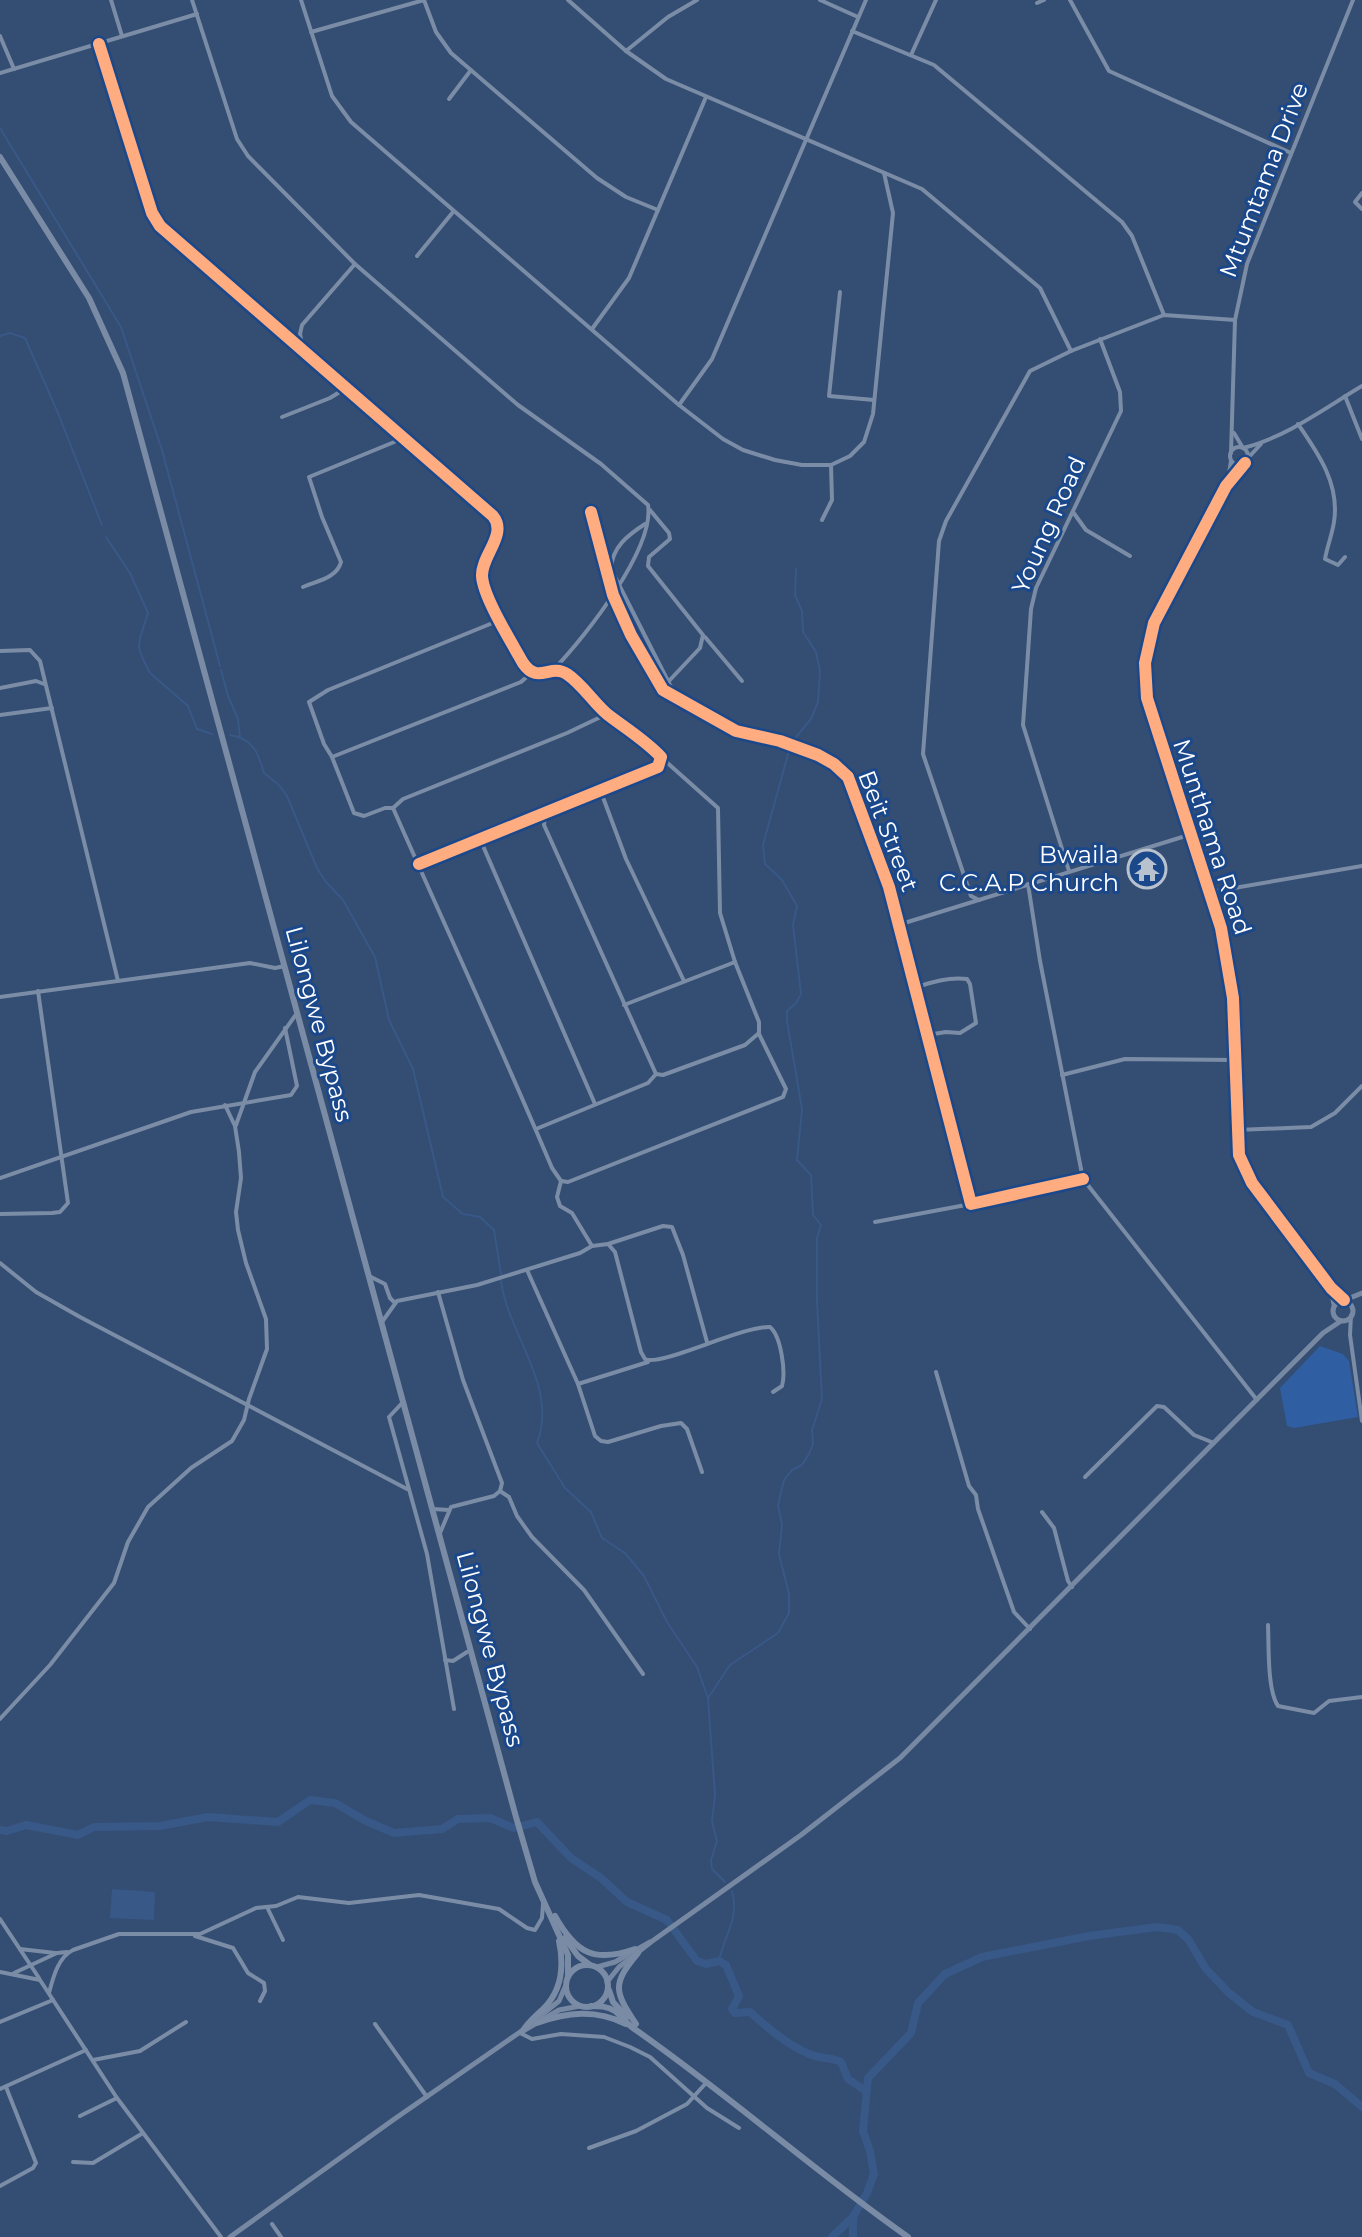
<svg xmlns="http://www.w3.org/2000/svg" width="1362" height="2237" viewBox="0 0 1362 2237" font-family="Montserrat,sans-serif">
	<rect width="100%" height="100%" fill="#344d72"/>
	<!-- green -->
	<polygon fill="#2f5fa2" points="1320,1346 1343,1354 1349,1361 1358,1417 1294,1428 1287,1426 1280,1388"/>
	<!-- water -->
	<polygon fill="#385888" points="112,1889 155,1892 154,1920 110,1918"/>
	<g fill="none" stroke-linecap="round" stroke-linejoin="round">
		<!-- stream -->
		<g stroke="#385888" stroke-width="2">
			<polyline points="0,128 121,327 162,450 220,666"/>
			<polyline points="0,336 10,333 25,338 58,413 102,525"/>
			<polyline points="106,537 130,573 148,613 140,638 139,648 143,659 150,673 188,706 197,729 212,734"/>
			<polyline points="221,670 228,696 238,719 240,737"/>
			<path d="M230 735C254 739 258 753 264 773L279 785 287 796 317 868 326 882 343 900 375 957 389 1020 413 1069 443 1197 463 1214 480 1217 494 1230 501 1274"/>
			<polyline points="792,742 811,719 818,702 820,671 816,652 803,632 802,611 795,595 796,569"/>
			<path d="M501 1280C507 1334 559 1386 537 1443L565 1488 591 1512 602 1538 625 1553 644 1576 667 1622 697 1667 708 1698 710 1727 715 1795 712 1821 717 1841 711 1860 712 1869 725 1882"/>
			<polyline points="708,1698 730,1665 778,1633 789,1613 789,1594 779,1554 782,1525 778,1505 784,1480 792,1470 802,1465 809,1454 813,1444 812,1430 822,1399 817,1302 817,1238 821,1225 813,1215 811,1175 797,1160 802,1109 787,1021 787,1011 796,1003 801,994 793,925 797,906 782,880 765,864 763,845 790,747"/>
			<path d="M719 1961C723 1937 740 1920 732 1891"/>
		</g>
		<!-- river -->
		<g stroke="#385888" stroke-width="8">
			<path d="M0 1830 7 1831 26 1825 78 1835 94 1827 160 1826 208 1817 278 1822 310 1800 335 1803 366 1821 394 1833 442 1829 458 1819 490 1818 514 1828 537 1822 571 1858 601 1878 627 1902 667 1920 697 1961 706 1964 719 1961 726 1965 739 1996 732 2009 735 2013 750 2012C768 2028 786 2044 809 2054 820 2059 831 2057 841 2062L848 2079 866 2091"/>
			<polyline points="832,2237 853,2217"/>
			<polyline points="853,2237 853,2217 867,2193 874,2174 870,2151 863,2131 868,2078 911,2033 918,2003 945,1974 982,1957 1089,1936 1157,1927 1178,1930 1188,1939 1206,1969 1229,1993 1253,2012 1288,2025 1309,2073 1335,2084 1362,2107"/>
		</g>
		<!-- minor -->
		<g stroke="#7b8da6" stroke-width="4">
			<polyline points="111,0 122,36"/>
			<path d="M192 0 237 139 248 156 355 264 518 405 601 464 648 505C655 548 585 637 555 668"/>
			<polyline points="301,0 332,96 351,122 679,405 723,439 743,450 775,460 802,465 831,465 850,456 864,442 873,414 893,213 884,173"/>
			<polyline points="424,0 436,32 451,53 597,178 626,197 658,210"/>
			<polyline points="568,0 626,51 666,79 922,189 1040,288 1071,351"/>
			<polyline points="820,0 858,17"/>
			<polyline points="1070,0 1109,71 1291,153"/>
			<polyline points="1037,3 1044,0"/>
			<polyline points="852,31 934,65 1122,222 1132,236 1164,315"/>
			<polyline points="311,32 424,0"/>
			<polyline points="0,36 14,69"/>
			<path d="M99 44 152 213 160 226 493 516C508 534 481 556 482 576 483 597 512 643 523 663 538 685 550 663 567 674 583 685 593 702 607 714 625 728 645 740 661 757L658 767 419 864"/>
			<polyline points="626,51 668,17 697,0"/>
			<polyline points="911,55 936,0"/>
			<polyline points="0,73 197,14"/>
			<polyline points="449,99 471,70"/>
			<polyline points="1362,193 1355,202 1362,209"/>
			<polyline points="417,256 453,212"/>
			<polyline points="840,292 829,396 874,400"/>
			<polyline points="592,329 629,278 706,97"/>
			<polyline points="303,349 300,334 302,325 355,264"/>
			<polyline points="1345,396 1362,439"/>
			<polyline points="679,405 712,359 866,0"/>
			<polyline points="282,417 330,398 346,388"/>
			<path d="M1298 424C1318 453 1340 484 1334 522 1332 535 1327 547 1325 559L1338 565 1345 557"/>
			<path d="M1234 433 1243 448C1285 438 1325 408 1362 386"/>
			<circle cx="1239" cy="456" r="9"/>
			<polyline points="1231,453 1235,320 1247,264 1353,0"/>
			<polyline points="1248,458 1261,444"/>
			<polyline points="1245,463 1226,486 1154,623 1145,663 1147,698 1221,928 1233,998 1239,1155 1252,1183 1331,1288 1344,1300"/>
			<polyline points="1228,480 1231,461"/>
			<polyline points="650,510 669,533 670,539 649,557 648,566 703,635 700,648 668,682"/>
			<polyline points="591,512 613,595 631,635 663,690 736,731 780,741 818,755 834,764 848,777 889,887 971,1204 1083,1179"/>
			<polyline points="1073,512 1086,530 1130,556"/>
			<polyline points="822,520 832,500 831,465"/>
			<path d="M645 524C628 535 612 547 611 569L672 689 681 699"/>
			<path d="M303 587C317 581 337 578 341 562L322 517 309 477 404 438"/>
			<polyline points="500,620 328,690 309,702 324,744 332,757 354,813 364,816 385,808 393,808 403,799 567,733 607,714"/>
			<polyline points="705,637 742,681"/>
			<polyline points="0,651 30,650 40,661 118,981"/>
			<polyline points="0,688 36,681 44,684"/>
			<polyline points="0,715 52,708"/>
			<polyline points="332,757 521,682 531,673"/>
			<polyline points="601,792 626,859 684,981"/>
			<path d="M393 808C446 928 501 1047 552 1168L561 1181 557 1197 560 1206 572 1213 592 1246 608 1244 663 1226 672 1227 683 1255 707 1342"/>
			<polyline points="545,815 544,825 656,1074"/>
			<polyline points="480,839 595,1104"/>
			<polyline points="1069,871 1023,725 1031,609 1036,588 1121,411 1120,392 1100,339"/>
			<polyline points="1028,884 1040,961 1083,1179 1257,1400"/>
			<polyline points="1211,892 1362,866"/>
			<polyline points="979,900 971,896 923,754 939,541 946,521 1030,371 1071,351 1164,315 1235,320"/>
			<polyline points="898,925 1192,834"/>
			<path d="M914 988C932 982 948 977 967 979L970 984 976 1023 960 1033 946 1032 927 1035"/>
			<polyline points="0,997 250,963 275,968 285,966"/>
			<polyline points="624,1005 735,962"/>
			<polyline points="1062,1075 1125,1059 1237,1060"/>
			<polyline points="236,1125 255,1072 297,1013"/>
			<polyline points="536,1129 648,1083 656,1074 663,1075 745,1045 759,1033 759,1022 735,962 720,913 718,808 663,759"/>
			<polyline points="1237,1130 1311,1127 1335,1113 1362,1086"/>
			<polyline points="0,1178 191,1112 291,1095 297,1086 285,1028"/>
			<polyline points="561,1181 568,1182 783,1097 786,1089 759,1034"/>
			<polyline points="0,1214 52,1213 60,1212 68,1203 38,991"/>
			<polyline points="875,1222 971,1204"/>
			<path d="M608 1244 615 1252 641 1352 645 1359C661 1367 741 1326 770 1327 781 1336 786 1372 782 1386L773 1392"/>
			<polyline points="0,1263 36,1292 80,1317 407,1489"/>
			<polyline points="527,1270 578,1384 595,1436 601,1441 608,1442 661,1426 681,1423 687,1429 702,1472"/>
			<polyline points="369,1276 385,1284 390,1298 395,1303"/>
			<polyline points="1331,1291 1334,1307"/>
			<polyline points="438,1292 463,1380 502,1483 500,1491 494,1496 451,1507 440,1533"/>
			<polyline points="1351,1315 1350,1335 1362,1421"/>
			<polyline points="382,1322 397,1301 477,1285 580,1253 592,1246"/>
			<polyline points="936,1372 969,1486 976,1495 978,1509 1014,1612 1030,1629"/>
			<polyline points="578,1384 648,1362"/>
			<polyline points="403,1402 389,1417 427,1554 454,1709"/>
			<polyline points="1085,1477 1157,1406 1164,1407 1194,1435 1214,1443"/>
			<polyline points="500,1491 509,1497 517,1516 532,1537 584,1590 643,1674"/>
			<polyline points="433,1509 449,1510"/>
			<polyline points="1042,1512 1054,1528 1068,1581 1072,1587"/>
			<path d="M1268 1625C1269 1646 1267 1690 1278 1706L1314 1713 1329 1701 1362 1697"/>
			<polyline points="445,1660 453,1661 467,1652"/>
			<polyline points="0,1719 50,1665 114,1583 128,1542 148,1507 191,1468 232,1441 244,1420 249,1399 267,1349 266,1319 246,1263 238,1230 236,1212 241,1178 239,1152 235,1126 225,1105"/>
			<polyline points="267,1907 283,1940"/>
			<polyline points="0,1919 39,1978"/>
			<polyline points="195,1936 233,1948 248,1973 264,1983 265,1991 260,2001"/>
			<polyline points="20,1949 55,1953"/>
			<polyline points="0,1972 40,1980 117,2098 221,2237"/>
			<polyline points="14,1973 57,1953 67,1952"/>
			<path d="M49 1993C53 1978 58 1957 73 1950L119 1934H200L256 1908 276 1906 298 1897 349 1903 419 1895 499 1909 527 1928 535 1930 542 1918 543 1904"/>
			<polyline points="0,2022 53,2000"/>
			<polyline points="375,2024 427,2097"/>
			<polyline points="520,2033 532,2039 561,2034 604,2037 630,2047 650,2057 707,2108 739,2128"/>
			<polyline points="93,2060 140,2051 186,2022"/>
			<polyline points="0,2089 86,2050"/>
			<polyline points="80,2116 117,2098"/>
			<polyline points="589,2148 636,2131 687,2104 706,2083"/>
			<polyline points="73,2162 93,2163 143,2133"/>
			<polyline points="0,2186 33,2168 36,2163 6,2087"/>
			<polyline points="272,2224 281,2237"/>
		</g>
		<!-- secondary -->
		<g stroke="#7788a2" stroke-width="5">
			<polyline points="1345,1300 1362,1293"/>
			<circle cx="1343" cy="1311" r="10"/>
			<polyline points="597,1967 615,1962 650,1942"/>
			<polyline points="607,1982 619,1967 651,1942 801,1835 900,1758 1323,1333 1341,1321"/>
			<polyline points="534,2021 559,2001 565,1987"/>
			<polyline points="523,2031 559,2010 580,2006"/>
			<polyline points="230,2237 393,2120 523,2030"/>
		</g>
		<!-- primary -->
		<g stroke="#7a8ba5" stroke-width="6">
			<polyline points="0,157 89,298 123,373 516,1817 535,1882 568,1955 568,1976"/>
			<path d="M555 1916C576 1954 595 1963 635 1949"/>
			<polyline points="565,1938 578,1956 590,1965"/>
			<circle cx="587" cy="1986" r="21"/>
			<polyline points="609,1990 613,2002 627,2017"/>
			<path d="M591 2006C599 2006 607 2006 615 2011 621 2016 626 2023 633 2028 728 2094 814 2171 908 2237"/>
			<path d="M537 2023C567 2012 596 2009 626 2024"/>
			<path d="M636 2024C614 1991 612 1984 638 1953"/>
			<path d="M522 2032C528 2022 536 2016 544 2008 562 1990 564 1965 559 1941"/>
		</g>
		<!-- cycleway casing -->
		<g stroke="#1b488b" stroke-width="17">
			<g id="cycleway">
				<path d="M99 44 152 213 160 226 493 516C508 534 481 556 482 576 483 597 512 643 523 663 538 685 550 663 567 674 583 685 593 702 607 714 625 728 645 740 661 757L658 767 419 864"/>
				<polyline points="1245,463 1226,486 1154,623 1145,663 1147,698 1221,928 1233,998 1239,1155 1252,1183 1331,1288 1344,1300"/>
				<polyline points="591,512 613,595 631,635 663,690 736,731 780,741 818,755 834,764 848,777 889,887 971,1204 1083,1179"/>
			</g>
		</g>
		<!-- cycleway -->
		<use href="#cycleway" stroke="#ffac80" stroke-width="12"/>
	</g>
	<!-- icons -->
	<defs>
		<g id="temple-ring" transform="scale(2)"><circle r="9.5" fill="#1b488b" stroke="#b8c1ce" stroke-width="1.5"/><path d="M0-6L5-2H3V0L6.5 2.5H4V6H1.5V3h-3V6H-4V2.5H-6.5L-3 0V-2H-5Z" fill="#b8c1ce"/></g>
	</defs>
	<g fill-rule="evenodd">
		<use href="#temple-ring" x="1147" y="869"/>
	</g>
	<g text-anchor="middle" stroke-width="6" stroke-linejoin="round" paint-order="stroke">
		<!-- street labels -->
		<g font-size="24" fill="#fff" stroke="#1b488b">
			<text transform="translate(1264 180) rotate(-69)" y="8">Mtumtama Drive</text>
			<text transform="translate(1049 525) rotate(-66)" y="8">Young Road</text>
			<text transform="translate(888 831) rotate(69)" y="8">Beit Street</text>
			<text transform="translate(1212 837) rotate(72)" y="8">Munthama Road</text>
			<text transform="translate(319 1024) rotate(75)" y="8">Lilongwe Bypass</text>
			<text transform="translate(490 1649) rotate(75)" y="8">Lilongwe Bypass</text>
		</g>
		<!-- poi labels -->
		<g font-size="24" fill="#fff" stroke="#1b488b" text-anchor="end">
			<text x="1119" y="863">Bwaila<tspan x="1119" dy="28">C.C.A.P Church</tspan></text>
		</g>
	</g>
</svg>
